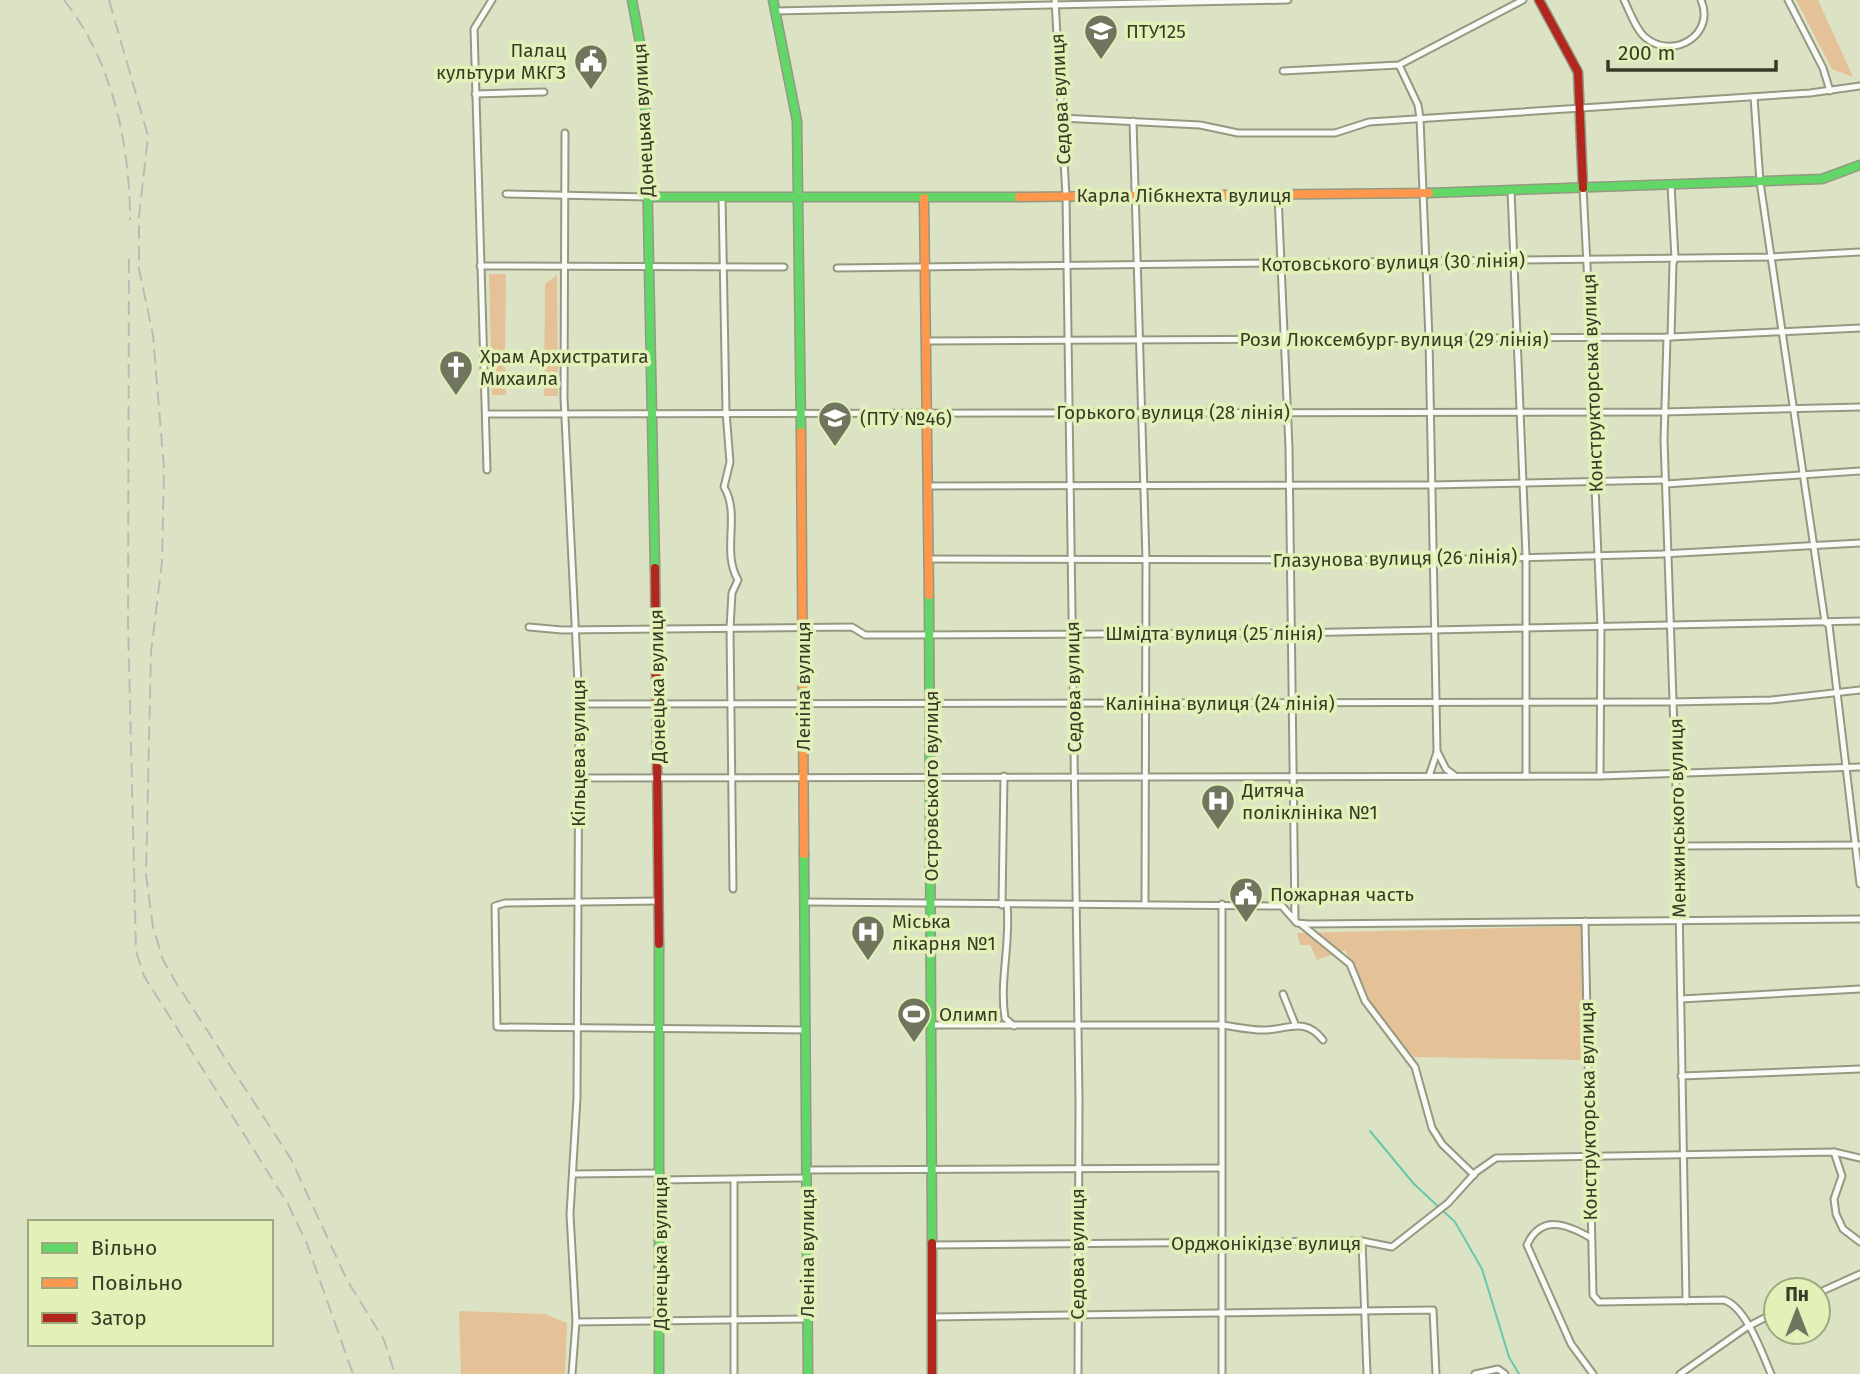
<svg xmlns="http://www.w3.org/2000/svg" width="1860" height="1374" viewBox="0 0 1860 1374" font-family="'Fira Sans',sans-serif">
	<rect width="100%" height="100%" fill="#dce3c5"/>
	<!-- green -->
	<g fill="#e4c196">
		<polygon points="1796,0 1818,0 1853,77 1832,69"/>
		<polygon points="489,274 506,274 505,352 491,352"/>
		<polygon points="557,275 558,396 544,396 545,284"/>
		<polygon points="491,355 505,355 506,395 492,395"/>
		<polygon points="1582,926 1584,1060 1414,1057 1375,1012 1345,950 1317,960 1310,945 1300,945 1297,933"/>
		<polygon points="459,1311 545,1314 567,1323 565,1374 461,1374"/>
	</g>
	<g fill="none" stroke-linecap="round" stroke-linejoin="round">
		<!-- stream -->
		<polyline stroke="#6ac6ac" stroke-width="2" points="1370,1131 1414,1184 1455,1222 1482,1269 1509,1357 1519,1374"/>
		<!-- street casing -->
		<g stroke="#949982" stroke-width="9">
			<g id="street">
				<polyline points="1055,0 1066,196 1079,1099 1078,1374"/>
				<path d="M1624 0C1630 12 1636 30 1646 38 1673 60 1716 35 1701 0"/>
				<polyline points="1788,0 1823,68 1830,91"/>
				<polyline points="775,11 1288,0"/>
				<polyline points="1399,65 1418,105 1420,118 1429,339 1437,751 1446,769 1454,775"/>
				<polyline points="1283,71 1399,65 1523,0"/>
				<polyline points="475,94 544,92"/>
				<polyline points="1754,97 1760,182 1825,622 1829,625 1860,884"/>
				<polyline points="1061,118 1200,125 1238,133 1335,133 1369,122 1810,93 1860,86"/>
				<polyline points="1133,121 1146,560 1145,904"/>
				<polyline points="565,133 564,398 579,704 577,1098 570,1214 576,1322 572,1374"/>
				<polyline points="1583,188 1594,400 1592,416 1601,627 1600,776"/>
				<polyline points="1511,190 1526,556 1526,776"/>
				<polyline points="506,194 648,197"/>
				<polyline points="1278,195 1289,448 1295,920"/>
				<path d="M722 197 726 412 730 462 724 487C741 515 721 551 738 580L732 593 730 628 733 889"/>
				<polyline points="480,266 784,267"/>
				<polyline points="837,268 1771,257 1860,252"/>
				<polyline points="1667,337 1664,440 1678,846 1686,1301"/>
				<polyline points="1671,337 1673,263 1675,258 1671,185"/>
				<polyline points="927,341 1671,337 1860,328"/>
				<polyline points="486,414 1664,412 1860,407"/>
				<polyline points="487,470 474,29 492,0"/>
				<polyline points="1666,484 1860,471"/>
				<polyline points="929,486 1432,485 1665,480"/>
				<polyline points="929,559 1434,560 1662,554 1860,543"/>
				<polyline points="529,627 562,630 852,627 865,635 905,635 1293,633 1860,621"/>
				<polyline points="579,704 1671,702 1771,700 1860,690"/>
				<polyline points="1429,776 1437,752"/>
				<polyline points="578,778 1600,776 1860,767"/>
				<polyline points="1678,846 1860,845"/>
				<polyline points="659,901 505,903 495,906 497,1027 806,1030"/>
				<polyline points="805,902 1282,906 1297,923 1309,924 1860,919"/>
				<polyline points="1222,904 1222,1374"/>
				<polyline points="1002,905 1004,776"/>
				<path d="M1007 905C1011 943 999 981 1005 1018L1014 1026"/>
				<path d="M1585 921 1593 1295 1599 1302 1724 1300C1746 1307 1762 1353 1771 1374"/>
				<polyline points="1301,924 1350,964 1365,1001 1415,1067 1432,1128 1442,1144 1474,1175"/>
				<polyline points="1283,994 1295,1024"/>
				<polyline points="1681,999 1860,989"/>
				<path d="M931 1025H1222C1237 1027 1253 1031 1267 1030 1291 1028 1306 1018 1323 1040"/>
				<polyline points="1681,1076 1860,1069"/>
				<polyline points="1834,1152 1842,1176 1834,1199 1836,1214 1843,1229 1860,1242"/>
				<polyline points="807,1170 1222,1168"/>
				<polyline points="573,1174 660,1173"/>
				<polyline points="660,1180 807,1178"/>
				<path d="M1591 1238C1567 1224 1541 1214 1527 1245L1571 1344 1593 1374"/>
				<polyline points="1362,1241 1367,1374"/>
				<polyline points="931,1245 1362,1241 1392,1247 1448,1203 1476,1172 1496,1158 1834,1152 1860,1158"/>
				<polyline points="1818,1293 1860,1274"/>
				<polyline points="932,1317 1433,1310 1436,1374"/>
				<polyline points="576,1322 808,1319"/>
				<polyline points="734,1374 734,1180"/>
				<polyline points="1475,1374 1498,1369 1505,1374"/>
				<polyline points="1680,1374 1747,1327 1776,1312"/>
			</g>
		</g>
		<!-- fast casing -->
		<g stroke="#949982" stroke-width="11">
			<g id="fast">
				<polyline points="632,0 641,48 646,114 655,568"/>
				<polyline points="773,0 797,121 801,432"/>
				<polyline points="1429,193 1822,179 1860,165"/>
				<polyline points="648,197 1019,197"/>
				<polyline points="929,595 932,1243"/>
				<polyline points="804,854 808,1374"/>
				<polyline points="659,944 659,1374"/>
			</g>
		</g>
		<!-- slow casing -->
		<g stroke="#949982" stroke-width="11">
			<g id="slow">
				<polyline points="1019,197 1429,193"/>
				<polyline points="924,198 929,595"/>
				<polyline points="801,432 804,854"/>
			</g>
		</g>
		<!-- jam casing -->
		<g stroke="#949982" stroke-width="11">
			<g id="jam">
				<polyline points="1539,0 1578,72 1583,188"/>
				<polyline points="655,568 659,944"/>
				<polyline points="932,1243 932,1374"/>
			</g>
		</g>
		<!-- street -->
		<use href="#street" stroke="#fafbf6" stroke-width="5"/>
		<!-- fast -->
		<use href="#fast" stroke="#63d668" stroke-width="8"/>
		<!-- slow -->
		<use href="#slow" stroke="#ff974d" stroke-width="8"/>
		<!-- jam -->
		<use href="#jam" stroke="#b3261e" stroke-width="8"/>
		<!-- rail -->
		<g stroke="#babcb4" stroke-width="2" stroke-dasharray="14 7" stroke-linecap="butt">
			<path d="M64 0C112 60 130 144 130 220"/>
			<polyline points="109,0 148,136 139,217 139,269 153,335 164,469 162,562 151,652 146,875 153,927 163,960 175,981 291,1159 347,1280 384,1340 395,1374"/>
			<polyline points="129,259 128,621 136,951 144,976 288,1204 307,1244 353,1374"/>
		</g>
	</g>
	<!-- icons -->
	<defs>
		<g id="university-pin" transform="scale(1.75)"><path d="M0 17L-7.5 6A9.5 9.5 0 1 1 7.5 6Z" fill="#70765d" stroke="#e3f0b8"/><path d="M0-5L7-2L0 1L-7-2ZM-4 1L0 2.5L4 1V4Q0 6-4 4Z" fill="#fff"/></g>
		<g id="civic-pin" transform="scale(1.75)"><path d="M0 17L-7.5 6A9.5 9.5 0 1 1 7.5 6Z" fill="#70765d" stroke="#e3f0b8"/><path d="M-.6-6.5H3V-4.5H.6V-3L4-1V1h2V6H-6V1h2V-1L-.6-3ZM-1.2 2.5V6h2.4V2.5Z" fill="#fff"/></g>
		<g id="church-pin" transform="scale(1.75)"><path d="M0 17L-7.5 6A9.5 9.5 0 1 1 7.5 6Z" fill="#70765d" stroke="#e3f0b8"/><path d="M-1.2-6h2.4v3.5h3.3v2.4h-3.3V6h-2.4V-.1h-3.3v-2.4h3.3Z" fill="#fff"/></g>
		<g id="hospital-pin" transform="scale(1.75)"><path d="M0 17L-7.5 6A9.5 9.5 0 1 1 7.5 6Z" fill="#70765d" stroke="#e3f0b8"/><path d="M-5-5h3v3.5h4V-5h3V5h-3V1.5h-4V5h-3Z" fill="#fff"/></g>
		<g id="stadium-pin" transform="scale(1.75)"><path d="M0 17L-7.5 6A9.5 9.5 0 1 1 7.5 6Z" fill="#70765d" stroke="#e3f0b8"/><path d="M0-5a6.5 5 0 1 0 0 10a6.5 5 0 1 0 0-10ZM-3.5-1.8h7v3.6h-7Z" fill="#fff"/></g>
	</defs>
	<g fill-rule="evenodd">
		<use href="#university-pin" x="1101" y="31"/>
		<use href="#civic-pin" x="591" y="61"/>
		<use href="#church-pin" x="456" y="367"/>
		<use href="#university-pin" x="835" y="418"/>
		<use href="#hospital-pin" x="1218" y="801"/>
		<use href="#civic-pin" x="1246" y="894"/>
		<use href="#hospital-pin" x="868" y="932"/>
		<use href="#stadium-pin" x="914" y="1014"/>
	</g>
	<g text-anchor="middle" stroke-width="7" stroke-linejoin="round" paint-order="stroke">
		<!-- poi labels -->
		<g font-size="19" fill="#363b25" stroke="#e3f0b8" text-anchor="start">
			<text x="1126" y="38">ПТУ125</text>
			<text x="566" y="57" text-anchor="end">Палац<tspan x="566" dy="22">культури МКГЗ</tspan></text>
			<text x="480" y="363">Храм Архистратига<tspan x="480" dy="22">Михаила</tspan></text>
			<text x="860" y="425">(ПТУ №46)</text>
			<text x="1242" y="797">Дитяча<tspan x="1242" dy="22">поліклініка №1</tspan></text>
			<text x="1270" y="901">Пожарная часть</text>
			<text x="892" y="928">Міська<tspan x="892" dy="22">лікарня №1</tspan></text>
			<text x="939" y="1021">Олимп</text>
		</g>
		<!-- street labels -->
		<g font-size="19" fill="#363b25" stroke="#e3f0b8">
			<text transform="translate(1060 99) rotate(-93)" y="7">Седова вулиця</text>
			<text transform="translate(643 120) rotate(-93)" y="7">Донецька вулиця</text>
			<text x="1184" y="202">Карла Лібкнехта вулиця</text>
			<text transform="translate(1393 262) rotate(-1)" y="7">Котовського вулиця (30 лiнiя)</text>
			<text x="1394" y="346">Рози Люксембург вулиця (29 лiнiя)</text>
			<text transform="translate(1592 383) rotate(-92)" y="7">Конструкторська вулиця</text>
			<text x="1173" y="419">Горького вулиця (28 лiнiя)</text>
			<text transform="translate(1395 558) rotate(-1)" y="7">Глазунова вулиця (26 лiнiя)</text>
			<text x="1214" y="640">Шмідта вулиця (25 лiнiя)</text>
			<text transform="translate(657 686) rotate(-91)" y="7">Донецька вулиця</text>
			<text transform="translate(803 686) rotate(-90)" y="7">Леніна вулиця</text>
			<text transform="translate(1073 687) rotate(-91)" y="7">Седова вулиця</text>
			<text x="1220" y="710">Калініна вулиця (24 лiнiя)</text>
			<text transform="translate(578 753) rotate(-90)" y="7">Кільцева вулиця</text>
			<text transform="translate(931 786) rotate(-90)" y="7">Островського вулиця</text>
			<text transform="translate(1677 818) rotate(-91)" y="7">Менжинського вулиця</text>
			<text transform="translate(1588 1111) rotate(-91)" y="7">Конструкторська вулиця</text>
			<text x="1266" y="1250">Орджонікідзе вулиця</text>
			<text transform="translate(660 1253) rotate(-90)" y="7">Донецька вулиця</text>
			<text transform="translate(807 1253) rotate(-90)" y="7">Леніна вулиця</text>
			<text transform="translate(1077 1254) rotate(-90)" y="7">Седова вулиця</text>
		</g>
	</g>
	<!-- legend -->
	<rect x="28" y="1220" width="245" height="126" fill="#e3f0b8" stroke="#9ea87d" stroke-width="2"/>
	<rect x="42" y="1243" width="35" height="10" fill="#63d668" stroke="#9ea87d" stroke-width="2"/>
	<text x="91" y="1255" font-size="21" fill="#363b25">Вільно</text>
	<rect x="42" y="1278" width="35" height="10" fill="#ff974d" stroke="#9ea87d" stroke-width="2"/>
	<text x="91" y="1290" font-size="21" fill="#363b25">Повільно</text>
	<rect x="42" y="1313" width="35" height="10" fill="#b3261e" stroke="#9ea87d" stroke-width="2"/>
	<text x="91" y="1325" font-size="21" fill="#363b25">Затор</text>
	<!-- north arrow -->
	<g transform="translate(1797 1311)"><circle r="33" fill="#e3f0b8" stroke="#9ea87d" stroke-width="2"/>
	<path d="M0-5L12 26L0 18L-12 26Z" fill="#70765d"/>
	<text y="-10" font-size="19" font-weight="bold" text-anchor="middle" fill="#363b25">Пн</text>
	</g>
	<!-- scale -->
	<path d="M1608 60v10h168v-10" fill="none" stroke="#363b25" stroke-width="3.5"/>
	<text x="1618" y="60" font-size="21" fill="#363b25" stroke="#e3f0b8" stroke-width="5" paint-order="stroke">200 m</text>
</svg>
